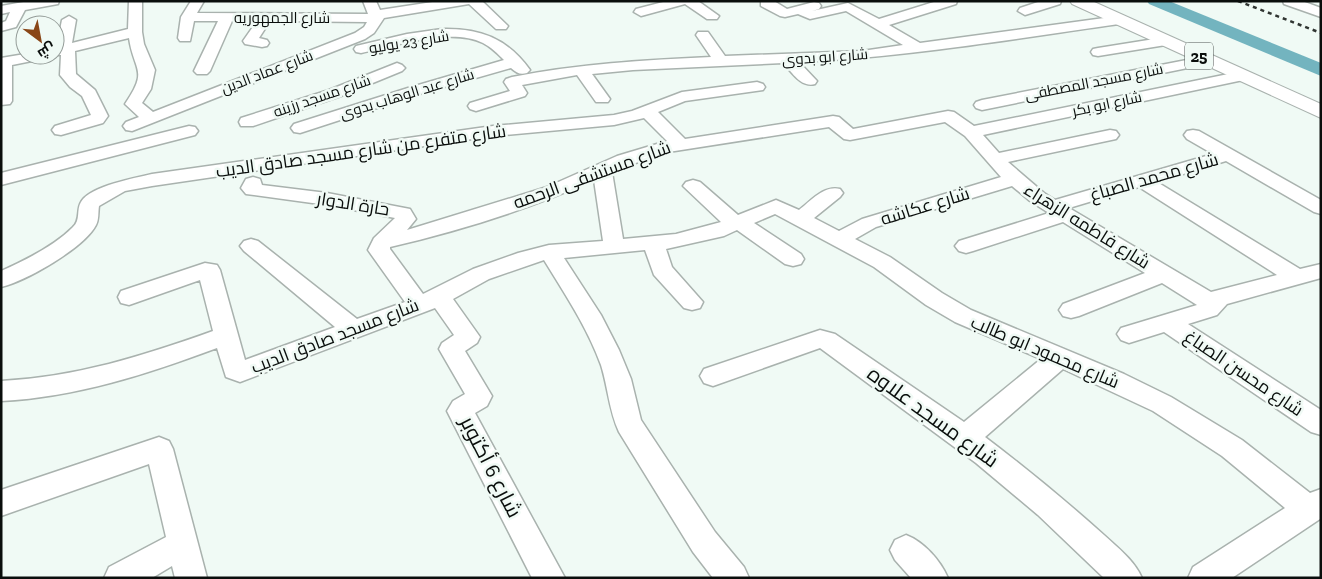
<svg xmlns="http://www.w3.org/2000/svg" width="1322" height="579" viewBox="0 0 1322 579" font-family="'Zilla Slab',Cairo,serif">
	<rect width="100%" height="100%" fill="#f0faf5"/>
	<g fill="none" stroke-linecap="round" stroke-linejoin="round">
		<!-- canal -->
		<polygon fill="#73b4bf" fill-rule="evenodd" points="1147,1 1169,1 1321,63 1321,76 1149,4"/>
		<!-- street casing -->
		<g stroke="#a9b2ae" stroke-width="3">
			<g id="street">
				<polygon points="29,1 59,1 58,4 25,10 16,27 1,31 1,23 6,21 10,12 1,14 1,6"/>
				<path d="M129 1H142V32L144 44 155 70 151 89 142 103 153 112 355 33 364 27 367 22 270 21 259 38 267 40 269 43 267 46 262 47 245 44 243 41 257 21H232L210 71 207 74H197L194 71 218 21H194L190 41H180L178 38 181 17 191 1H204L197 13 368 14 363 1H376L380 10 439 1H482L508 26 506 29H496L469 4 384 18 374 33 365 39 132 131 126 130 123 126 126 122 139 117 125 104C149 69 134 72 129 38L75 51 76 74 95 90 108 116 103 123 61 135 55 134 52 130 55 126 91 115 82 96 70 87 60 75 61 55H50H55L62 20 69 16 76 20 72 43 128 29Z"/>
				<polygon points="667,1 698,1 719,16 717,19 707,19 685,4 641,16 634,12 636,9"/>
				<path d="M761 1H774L787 9 814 2 819 3 821 6 819 9 812 11 848 3 879 19 937 1H957L956 4 889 25 920 43 1119 16 1126 20 1119 24C1013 39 907 57 799 62L817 81 815 84C801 88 792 72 783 63L633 70 592 74 610 99 608 102H596L577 75 522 85 527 93 525 96 476 111 470 109 468 106 470 103 510 91 504 82 506 79 512 77C578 64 644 60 711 57L696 35 698 32H708L725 56 862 51 903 45 846 11 810 19 798 14 785 17 780 16 761 6Z"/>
				<polygon points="1041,1 1061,1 1060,4 1025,15 1018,11 1020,8"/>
				<polygon points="1283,1 1302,1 1321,8 1321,17 1284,4"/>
				<path d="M442 29C480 28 507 38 530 70L527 73C520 75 517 73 511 68L420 94 300 133 294 132 291 128 294 124 408 88 504 60C498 54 491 47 483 43 451 27 395 46 361 53L356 52 354 49 356 46 407 34Z"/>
				<polygon points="1167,37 1172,38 1174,41 1172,44 1098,56 1093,55 1091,52 1093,49 1098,48"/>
				<polygon points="25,54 49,55 47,58 12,65 12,101 10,104 1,105 1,58"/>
				<polygon points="1207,56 1212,57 1214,60 1212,63 982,110 976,108 974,105 976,102 982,100"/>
				<polygon points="397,63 402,65 405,68 402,71 341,96 253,126 241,126 239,122 241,118 329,90"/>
				<path d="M1243 71 1248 73 1251 76 1248 79 983 135 999 153 1110 130 1116 131 1119 135 1116 139 1008 162 1044 193 1055 200 1213 154 1187 139 1184 135 1187 131 1193 130 1199 131 1321 200V214L1314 212 1226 161 1157 182 1300 269 1321 264V278L1227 304 1217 315 1188 324 1321 410V435L1311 432 1164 332 1129 343 1121 340 1117 334 1121 328 1197 305 1162 283 1079 316 1071 318 1063 316 1059 310 1063 304 1145 273 1063 222 973 251 966 253 959 251 955 246 959 241 1049 213 1030 201 1012 186 876 227 855 239 890 257 942 293 971 310 1124 374 1171 397 1242 440 1310 493 1321 489 1320 519 1232 578H1188L1193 567 1285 508 1222 456 1153 411 1063 369 985 437C1026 468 1066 501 1104 535 1118 548 1134 560 1142 578H1104L1038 515 976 463 820 348 713 386 704 383 700 376 704 369 820 330 835 334 964 422 1041 359 955 322 926 305 874 267 775 214 754 223 801 254 804 259 801 264 793 266 785 264 737 230 724 236 666 249 672 267 703 302 700 308 692 310 684 308 654 275 645 250 564 258 601 315 619 350 631 379 641 420 715 532 744 567 749 578H713L693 552 619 432C609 411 608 387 601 365 587 327 565 294 544 260L489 279 453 299 480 337 477 343 465 351 492 396 487 406 475 413 565 578H532L447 411 453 401 465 394 439 349 442 343 454 335 435 308 240 382 226 377 217 348C147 374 77 397 1 401V381C76 377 143 356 213 331L200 280 129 305 121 303 118 297 121 291 205 263 217 265 220 270 245 360 335 327 244 251 240 246 244 241 251 239 258 241 357 319 405 302 368 250 374 238 395 218 327 205 246 194 241 188 246 179 253 177 260 179 262 185 327 193 410 209 416 219 407 230 547 187 617 156 667 141 644 118 614 125 493 136 152 186 125 191 99 206C98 212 99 220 96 225 84 248 26 281 1 287V271C26 260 54 246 73 227 81 220 76 210 81 202 90 186 135 178 152 174L493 126 614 115 632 111 682 92 757 82 763 84 765 87 763 90 685 101 658 112 685 139 833 116 839 117 853 129 948 111 954 112 974 126ZM945 122 965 136 1001 177 862 219 839 231 814 218 840 197 843 193 840 189C824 185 811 201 799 210L776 200 738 215 700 182 693 180 686 182 683 186 721 222 676 234 623 239 612 172 662 153 829 127 844 139 850 140ZM594 180 603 241 549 245 518 253 473 269 423 294 390 249V247C459 231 530 209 594 180ZM1139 187 1277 275 1211 292 1069 208Z"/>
				<polygon points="189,126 195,127 198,131 195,135 1,185 1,173"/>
				<polygon points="159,437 169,441 173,449 207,578 175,578 172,566 152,578 104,578 109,567 166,537 149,464 1,516 1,490"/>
				<path d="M906 535C924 542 940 560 948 578H911L895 560 890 550 895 540Z"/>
			</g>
		</g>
		<!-- highway casing -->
		<g stroke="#a9b2ae" stroke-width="2">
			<polygon id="highway" points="1070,1 1092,1 1321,104 1321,118 1072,4"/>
		</g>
		<!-- street -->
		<use href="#street" fill="#fff" fill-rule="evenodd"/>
		<!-- highway -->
		<use href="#highway" fill="#fff" fill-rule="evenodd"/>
		<!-- rail -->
		<polyline stroke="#303532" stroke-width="2.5" stroke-dasharray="4 4" stroke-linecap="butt" points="1238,1 1321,33"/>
	</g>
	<g text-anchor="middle" stroke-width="5" stroke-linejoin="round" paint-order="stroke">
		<!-- far-street labels -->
		<g font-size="15" fill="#0a0e0c" stroke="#f0faf5">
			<text x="282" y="23">شارع الجمهوريه</text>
			<text transform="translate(409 42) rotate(-9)" y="5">شارع 23 يوليو</text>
			<text transform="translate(825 57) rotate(-4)" y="5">شارع ابو بدوى</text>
			<text transform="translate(267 72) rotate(-21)" y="5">شارع عماد الدين</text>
			<text transform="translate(1094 82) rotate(-11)" y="5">شارع مسجد المصطفى</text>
			<text transform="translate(407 94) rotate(-17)" y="5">شارع عبد الوهاب بدوى</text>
			<text transform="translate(322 96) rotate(-19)" y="5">شارع مسجد رزينه</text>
			<text transform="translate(1107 104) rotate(-12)" y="5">شارع ابو بكر</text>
		</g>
		<!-- shield labels -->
		<rect fill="#f0faf5" stroke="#4f5552" stroke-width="1" x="1185" y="42.5" width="28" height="27" rx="4"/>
		<g font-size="16" font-weight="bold" fill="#0a0e0c">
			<text x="1199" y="62">25</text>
		</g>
		<!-- street labels -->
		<g font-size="18" fill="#0a0e0c" stroke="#f0faf5">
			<text transform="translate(361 151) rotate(-8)" y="6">شارع متفرع من شارع مسجد صادق الديب</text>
			<text transform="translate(592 175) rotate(-20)" y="6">شارع مستشفى الرحمه</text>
			<text transform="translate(1154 177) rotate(-16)" y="6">شارع محمد الصباغ</text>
			<text transform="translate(353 204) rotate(9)" y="6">حارة الدوار</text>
			<text transform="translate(925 206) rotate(-17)" y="6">شارع عكاشه</text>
			<text transform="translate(1087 226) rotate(32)" y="6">شارع فاطمه الزهراء</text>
			<text transform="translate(335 336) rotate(-21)" y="6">شارع مسجد صادق الديب</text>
			<text transform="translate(1045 352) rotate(23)" y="6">شارع محمود ابو طالب</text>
			<text transform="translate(1244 373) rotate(34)" y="6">شارع محسن الصباغ</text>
		</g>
		<!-- near-street labels -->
		<g font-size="21" fill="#0a0e0c" stroke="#f0faf5">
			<text transform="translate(933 417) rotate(36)" y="7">شارع مسجد علاوه</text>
			<text transform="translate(491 467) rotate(63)" y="7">شارع 6 أكتوبر</text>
		</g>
	</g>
	<!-- border -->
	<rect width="1322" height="579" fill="none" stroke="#0a0e0c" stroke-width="5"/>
	<!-- north arrow -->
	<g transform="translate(40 40) rotate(148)"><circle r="24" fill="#f0faf5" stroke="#949c98"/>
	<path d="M0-4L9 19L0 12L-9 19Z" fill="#894617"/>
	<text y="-8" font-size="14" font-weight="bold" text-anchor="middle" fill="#0a0e0c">ش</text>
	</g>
</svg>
